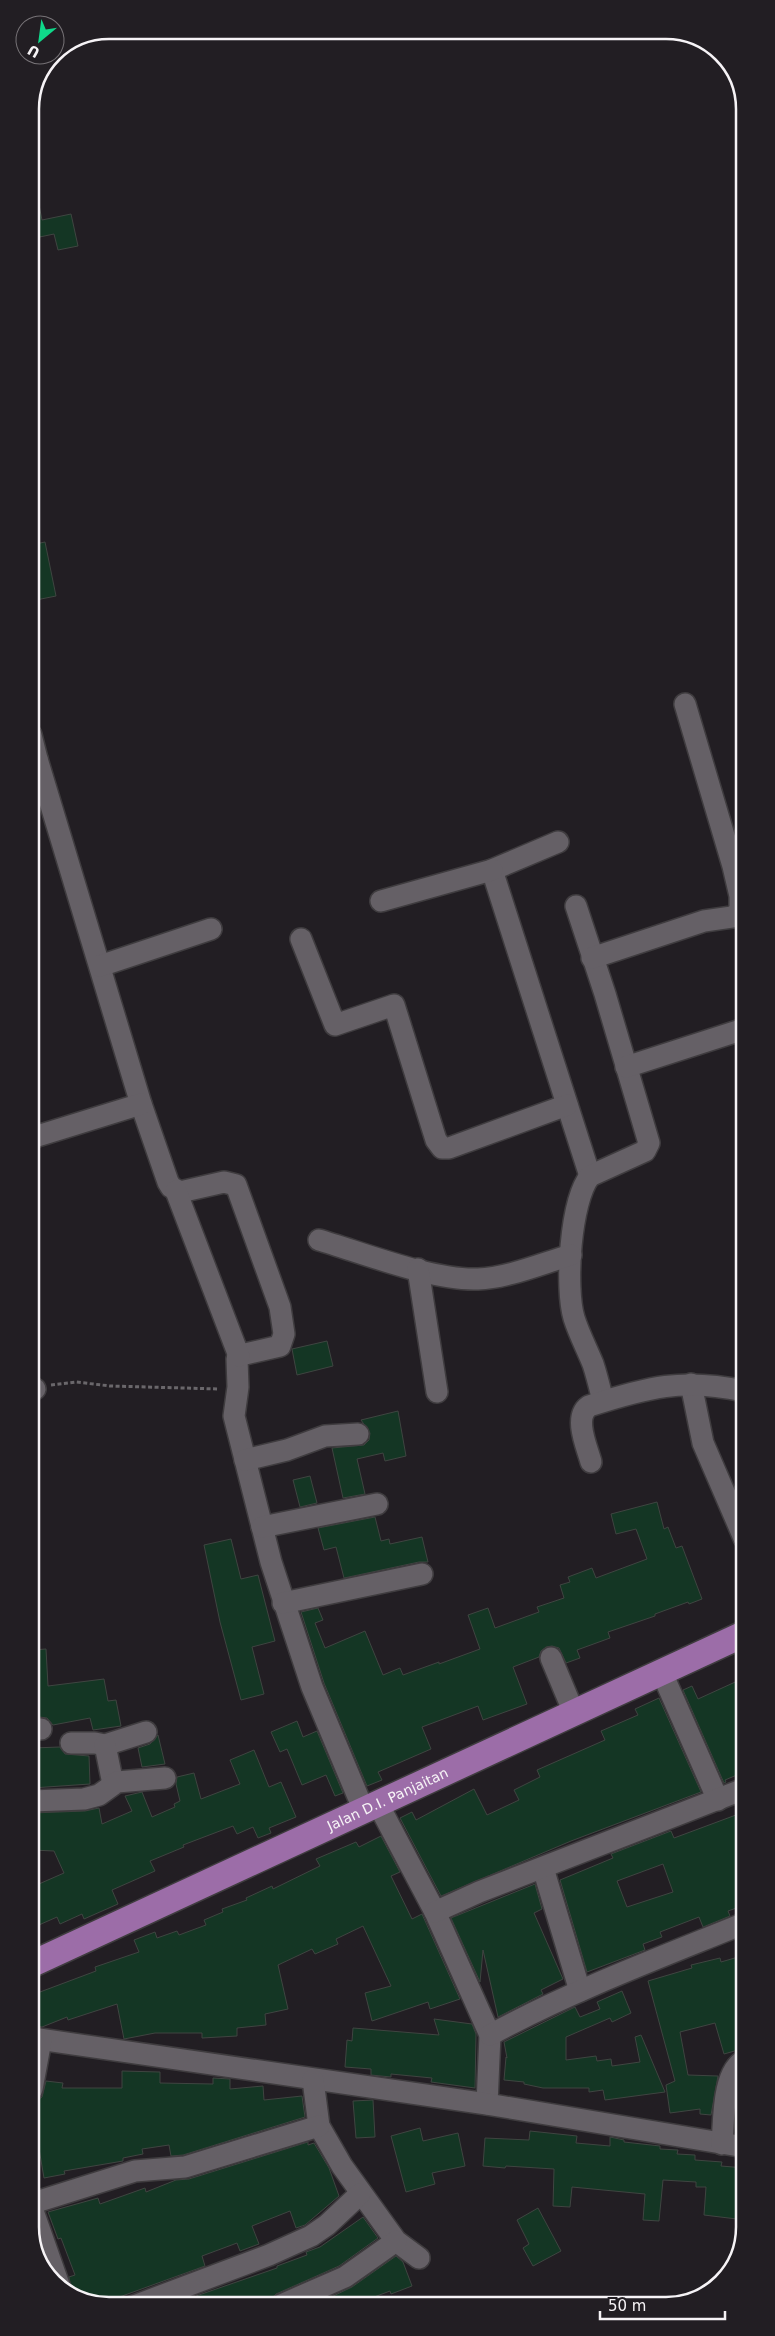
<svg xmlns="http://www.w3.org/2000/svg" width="775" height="2336" viewBox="0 0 775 2336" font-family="'DejaVu Sans',sans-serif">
	<rect width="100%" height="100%" fill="#221e23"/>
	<!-- building -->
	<g fill="#143624" stroke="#3f4541" fill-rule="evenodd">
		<polygon points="36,190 42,220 71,214 78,246 58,250 54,234 30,239 30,191"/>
		<polygon points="45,542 56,596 31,601 31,545"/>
		<polygon points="327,1341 333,1366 297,1375 292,1349"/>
		<polygon points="398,1411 406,1456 385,1461 383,1453 357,1459 365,1494 343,1498 332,1448 364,1445 369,1440 370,1433 361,1420"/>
		<polygon points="310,1476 317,1503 300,1507 293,1480"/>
		<polygon points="657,1502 664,1529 668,1527 676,1548 682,1546 702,1599 689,1604 688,1602 655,1614 655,1616 608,1632 610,1638 577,1650 580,1658 566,1663 559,1648 552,1646 546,1647 541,1651 539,1657 513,1667 527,1704 483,1720 478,1706 422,1727 431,1749 378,1772 382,1780 367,1786 324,1683 301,1612 318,1608 323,1620 315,1623 325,1648 365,1631 383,1675 400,1668 403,1675 439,1662 439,1664 480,1649 468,1615 488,1608 495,1628 539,1612 537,1607 564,1598 560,1585 570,1582 568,1577 592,1568 596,1578 647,1559 636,1529 616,1534 611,1514"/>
		<polygon points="375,1517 381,1541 389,1539 390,1544 422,1537 428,1562 419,1562 344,1578 336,1547 324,1550 318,1528"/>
		<polygon points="231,1539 241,1579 258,1575 275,1641 252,1647 264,1694 241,1700 220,1622 204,1545"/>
		<polygon points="46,1649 48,1686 104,1679 108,1701 116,1700 121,1726 93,1730 90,1718 53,1725 47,1718 32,1716 32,1650"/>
		<polygon points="744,1678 744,1772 725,1780 726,1782 724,1783 683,1690 692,1686 698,1699"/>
		<polygon points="659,1698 701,1792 571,1841 441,1896 400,1818 412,1812 416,1820 474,1789 487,1815 519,1800 514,1790 540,1777 537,1770 605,1740 601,1731 638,1715 635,1709"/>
		<polygon points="297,1721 303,1737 317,1731 343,1793 335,1796 326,1775 302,1785 287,1749 280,1752 271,1732"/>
		<polygon points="158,1735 165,1764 142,1767 138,1748 150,1744"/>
		<polygon points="60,1747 65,1754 89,1756 90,1784 32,1788 32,1748"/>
		<polygon points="254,1750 269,1787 281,1782 296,1817 269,1828 271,1833 258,1838 253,1827 237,1834 233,1826 183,1845 184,1847 150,1861 155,1871 112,1890 118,1904 84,1919 82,1914 60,1924 57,1917 32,1928 32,1887 64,1873 54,1851 32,1850 32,1813 85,1811 99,1808 102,1824 132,1811 125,1796 142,1792 152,1817 175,1807 174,1804 180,1801 176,1784 177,1777 194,1773 201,1799 240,1784 230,1760"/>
		<path d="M744 1812 745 1905 728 1911 730 1916 703 1927 699 1917 660 1932 662 1937 643 1944 645 1950 587 1972 560 1880 613 1858 611 1854 671 1831 674 1838ZM663 1864 673 1892 627 1907 617 1881Z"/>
		<polygon points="381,1836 400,1872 391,1876 412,1919 422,1914 460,1999 430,2009 428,2002 372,2021 365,1993 391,1986 363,1926 336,1939 338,1944 315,1954 312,1949 278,1965 288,2009 265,2014 266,2025 237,2028 237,2036 202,2038 202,2033 155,2033 124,2039 117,2004 68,2020 67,2017 42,2027 36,2026 32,2017 32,1995 96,1971 95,1967 139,1952 134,1940 155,1932 157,1938 177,1931 179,1935 206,1925 204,1920 223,1912 222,1909 247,1900 246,1898 272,1886 273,1889 320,1866 316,1859 356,1842 359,1847"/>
		<polygon points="535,1884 542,1909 534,1913 563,1979 541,1990 543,1994 498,2017 483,1950 480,1982 451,1918"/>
		<polygon points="745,1955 745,2048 724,2054 715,2023 680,2032 688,2075 718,2076 711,2115 700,2114 700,2109 670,2113 666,2085 675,2081 648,1981 692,1968 691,1965 720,1958 721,1962"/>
		<polygon points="622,1991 631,2013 612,2022 610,2018 566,2037 566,2060 596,2056 597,2061 611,2059 612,2066 640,2062 635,2037 641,2035 665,2092 605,2100 603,2090 589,2092 589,2088 543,2088 524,2084 524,2082 504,2080 506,2057 507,2058 504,2042 575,2007 580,2017 600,2009 597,2002"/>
		<polygon points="434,2019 472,2024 476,2034 475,2088 431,2082 432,2078 391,2074 391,2077 371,2075 371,2069 345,2067 347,2040 352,2041 353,2028 439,2035"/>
		<polygon points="122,2071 160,2072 160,2083 213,2084 213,2078 230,2079 230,2089 263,2086 264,2100 302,2096 305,2117 183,2155 171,2156 169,2145 142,2149 143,2154 123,2158 123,2161 64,2171 65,2174 44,2178 35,2125 33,2124 36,2101 42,2097 46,2081 63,2083 62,2088 122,2088"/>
		<polygon points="745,2090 745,2114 736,2115 740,2091"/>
		<polygon points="373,2100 375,2137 356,2138 353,2101"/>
		<polygon points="420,2128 423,2141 458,2133 465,2166 432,2173 435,2184 406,2192 391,2136"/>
		<polygon points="530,2131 577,2136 576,2143 610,2146 610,2137 624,2140 624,2142 660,2146 660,2149 678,2150 677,2154 695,2155 695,2160 722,2162 721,2166 745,2168 745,2220 704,2215 706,2187 696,2187 696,2182 663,2180 659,2221 643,2220 645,2194 572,2187 570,2207 553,2206 554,2169 506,2166 505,2168 483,2166 485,2138 529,2140"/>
		<polygon points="308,2142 308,2145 314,2143 329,2168 339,2196 305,2225 296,2228 290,2211 252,2226 259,2244 240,2251 237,2243 202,2256 205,2266 100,2304 71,2293 69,2277 75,2275 61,2238 58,2239 48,2212 98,2198 100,2204 145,2188 146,2192 176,2180 189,2179"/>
		<polygon points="538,2208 561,2251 533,2266 523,2248 529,2244 517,2220"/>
		<polygon points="363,2217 378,2238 339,2266 276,2294 269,2301 259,2305 200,2305 196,2296 277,2268 277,2266 307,2255 306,2252 320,2247"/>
		<polygon points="396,2256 403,2262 412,2286 391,2294 390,2291 353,2305 331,2305 329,2298 352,2287"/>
	</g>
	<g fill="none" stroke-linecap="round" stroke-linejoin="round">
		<!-- minor casing -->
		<g stroke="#3f3c3f" stroke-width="24">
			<g id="minor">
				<polyline points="31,735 37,759 31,771"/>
				<polyline points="37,759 141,1104 168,1182 171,1187 180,1192 224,1182 236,1185 280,1307 284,1334 280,1346 241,1355 237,1359 238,1387 234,1416 271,1562 312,1687 364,1811"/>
				<polyline points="558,842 492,870 590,1176"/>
				<polyline points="381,901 492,870"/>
				<path d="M576 906 605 994 649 1143 645 1151 590 1176C570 1201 565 1288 574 1318 579 1334 587 1349 593 1364 597 1376 600 1389 603 1401"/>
				<polyline points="301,939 335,1025 394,1005 436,1140 442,1148 449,1148 567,1105"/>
				<polyline points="592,958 704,921 732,917 740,912 740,896 733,866 685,704"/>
				<polyline points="100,966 211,929"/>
				<polyline points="626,1067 744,1029"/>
				<polyline points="31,1138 141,1104"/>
				<polyline points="176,1191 239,1356"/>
				<path d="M319 1240C363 1253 434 1281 478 1279 508 1278 543 1263 571 1255"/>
				<polyline points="418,1269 437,1392"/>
				<polyline points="691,1384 703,1443 744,1538"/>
				<polyline points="32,1390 35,1389"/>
				<polyline points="245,1460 287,1450 325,1436 358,1434"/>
				<path d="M591 1462C587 1447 573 1417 589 1406 648 1387 682 1378 744 1391"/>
				<polyline points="262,1527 377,1504"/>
				<polyline points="283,1603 422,1574"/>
				<polyline points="551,1658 574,1713"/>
				<polyline points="662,1673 718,1800"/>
				<polyline points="32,1729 41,1729"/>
				<polyline points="71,1743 95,1743 105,1745 146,1732"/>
				<polyline points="105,1745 113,1784"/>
				<polyline points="32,1801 84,1799 99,1795 117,1782 165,1778"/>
				<polyline points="378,1804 435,1912 490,2035 487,2104"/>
				<polyline points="543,1868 580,1991"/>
				<polyline points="435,1912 479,1892 744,1789"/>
				<path d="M490 2035C571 1991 659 1958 745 1923"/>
				<polyline points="32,2038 487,2104 745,2147"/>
				<polyline points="313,2080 319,2126 342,2166 396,2241 419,2258"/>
				<polyline points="32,2089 41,2040"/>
				<path d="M722 2144C724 2121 722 2071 745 2060"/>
				<polyline points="33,2203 135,2171 185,2167 319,2126"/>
				<polyline points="33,2211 60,2288"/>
				<polyline points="281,2305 345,2277 396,2241"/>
				<polyline points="134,2306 269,2255 311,2236 327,2225 360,2194"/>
			</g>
		</g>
		<!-- major casing -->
		<g stroke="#3f3c3f" stroke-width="29">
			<g id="major">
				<path id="s1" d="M32 1964 744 1634"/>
			</g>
		</g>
		<!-- path -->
		<polyline stroke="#6a676b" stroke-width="3" stroke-dasharray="4 2.5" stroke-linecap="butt" points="51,1385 76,1382 110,1386 219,1389"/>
		<!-- minor -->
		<use href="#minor" stroke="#656066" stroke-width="21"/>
		<!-- major -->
		<use href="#major" stroke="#9c6da8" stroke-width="26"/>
	</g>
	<g text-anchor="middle" stroke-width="4" stroke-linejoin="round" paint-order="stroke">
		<!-- street labels -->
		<g font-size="14" fill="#f6f3f6" stroke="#221e23">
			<text dy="5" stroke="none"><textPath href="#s1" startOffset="392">Jalan D.I. Panjaitan</textPath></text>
		</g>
	</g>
	<!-- crop -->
	<path d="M0 0H775V2336H0ZM109 39H666A70 70 0 0 1 736 109V2227A70 70 0 0 1 666 2297H109A70 70 0 0 1 39 2227V109A70 70 0 0 1 109 39Z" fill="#221e23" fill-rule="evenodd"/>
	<path fill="none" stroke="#f6f3f6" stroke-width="2.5" d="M109 39H666A70 70 0 0 1 736 109V2227A70 70 0 0 1 666 2297H109A70 70 0 0 1 39 2227V109A70 70 0 0 1 109 39Z"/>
	<!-- north arrow -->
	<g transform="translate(40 40) rotate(209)"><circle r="24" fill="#221e23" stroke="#777377"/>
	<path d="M0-4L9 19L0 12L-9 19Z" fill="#0fd98a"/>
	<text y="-8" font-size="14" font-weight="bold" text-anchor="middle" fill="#f6f3f6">U</text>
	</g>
	<!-- scale -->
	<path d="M600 2311v8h125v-8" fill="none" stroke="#f6f3f6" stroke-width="2.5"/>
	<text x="608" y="2311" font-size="15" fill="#f6f3f6" stroke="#221e23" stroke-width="4" paint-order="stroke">50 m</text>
</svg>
